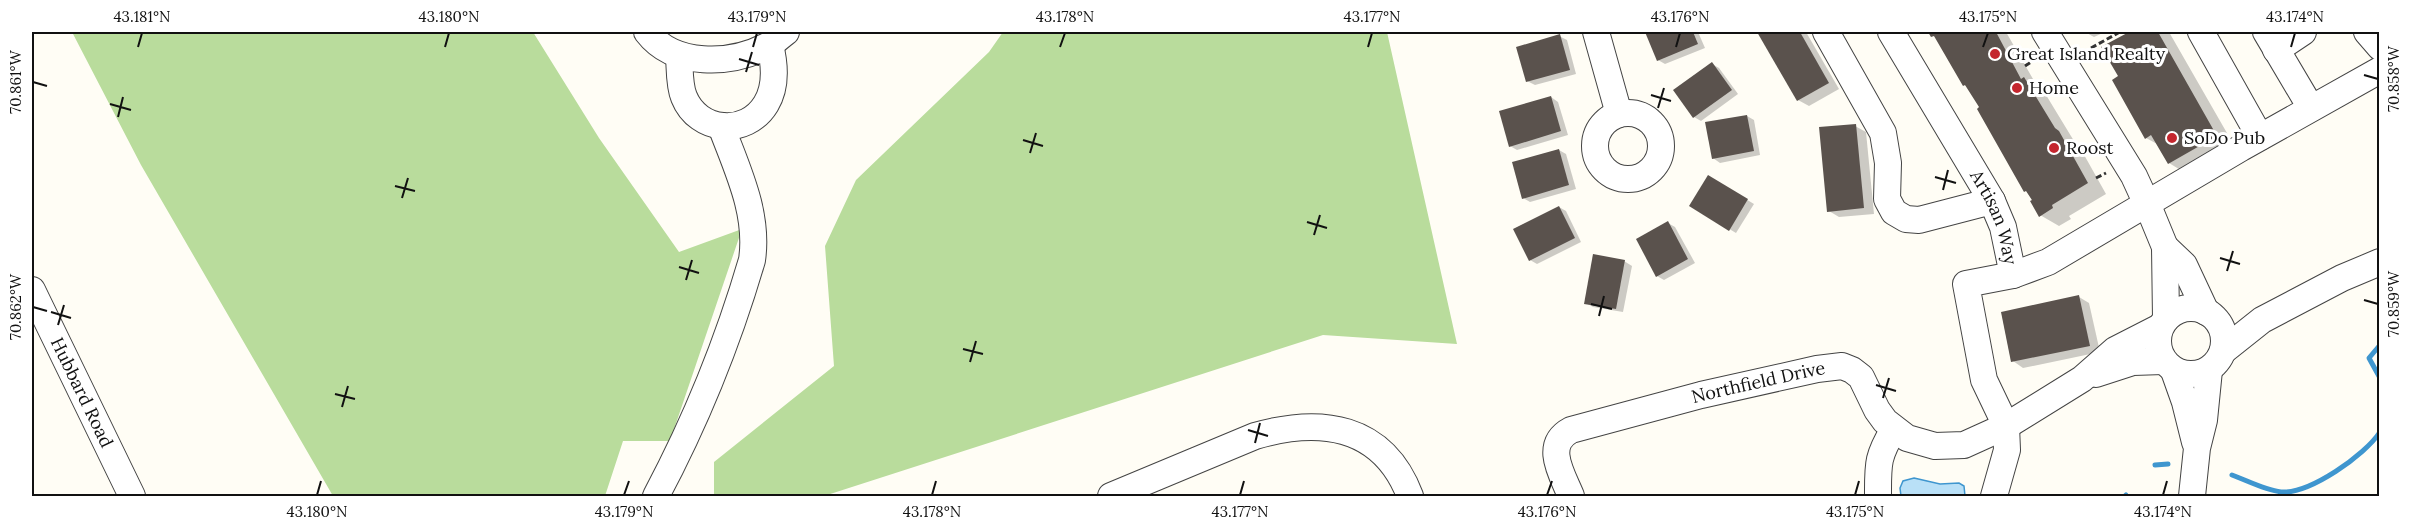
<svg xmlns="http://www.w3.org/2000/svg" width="2411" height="528" viewBox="0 0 2411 528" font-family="Lora,serif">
	<rect width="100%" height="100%" fill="#fffdf5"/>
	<!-- forest -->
	<g fill="#b9dc9c">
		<polygon points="72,32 533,32 599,138 679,252 742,229 670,441 623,441 605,496 333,496 141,165"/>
		<polygon points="1003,32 1387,32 1457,344 1323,335 824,496 714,496 714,462 834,366 825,246 856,180 989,52"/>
	</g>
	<!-- water -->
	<polygon fill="#b9e0f7" stroke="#3f96cf" stroke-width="1.5" points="1914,478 1940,484 1959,483 1964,486 1965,496 1901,496 1900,488 1903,481"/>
	<!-- shadow -->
	<g fill="#0003">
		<polygon points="1646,32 1698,32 1705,48 1665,64 1658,60"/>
		<polygon points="1759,32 1806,32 1839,89 1809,106 1798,100"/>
		<polygon points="1930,32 2006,32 2037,86 2043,90 2074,141 2078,144 2106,194 2069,216 2071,219 2059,226 2040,215 1981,108 1969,87 1964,85 1937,39"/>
		<polygon points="2085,32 2105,32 2094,37"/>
		<polygon points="2132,32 2169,32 2235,147 2187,174 2169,163 2159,145 2146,138 2120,77 2103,48"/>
		<polygon points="1559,36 1567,40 1576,74 1535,85 1527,81"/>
		<polygon points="1712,64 1719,68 1738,94 1701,121 1694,117"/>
		<polygon points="1551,97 1558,102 1568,135 1517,150 1510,146"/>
		<polygon points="1747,116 1754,120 1760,155 1720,163 1713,158"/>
		<polygon points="1855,126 1866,132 1874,214 1839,217 1829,211"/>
		<polygon points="1559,150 1566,154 1576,189 1530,202 1523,198"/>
		<polygon points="1709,177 1754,204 1736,233 1691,206"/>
		<polygon points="1559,207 1566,211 1581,242 1537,264 1530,260"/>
		<polygon points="1668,223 1675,227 1695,263 1664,280 1657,276"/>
		<polygon points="1624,261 1632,266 1623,312 1593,307 1586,303"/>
		<polygon points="2079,297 2089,303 2100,352 2023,368 2013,361"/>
	</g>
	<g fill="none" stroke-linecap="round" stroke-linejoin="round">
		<!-- stream -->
		<g stroke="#3f96cf" stroke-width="5">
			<polyline points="2380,345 2369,358 2380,378"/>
			<polyline points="2155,465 2168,464"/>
			<path d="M2232 475C2248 481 2265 490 2281 492 2310 494 2365 455 2380 432"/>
			<polyline points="2125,496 2126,495"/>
		</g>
	</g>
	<!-- building -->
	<g fill="#5a524d">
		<polygon points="1645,32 1693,32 1698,44 1657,61"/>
		<polygon points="1757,32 1800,32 1829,83 1797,101"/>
		<polygon points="1928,32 1996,32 2021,79 2024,77 2055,128 2059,131 2088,183 2052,205 2053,208 2039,217 2030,201 2032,200 2026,191 2024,192 1977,109 1979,107 1965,85 1963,86 1934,36 1931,37"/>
		<polygon points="2129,32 2158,32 2217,136 2168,164 2151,135 2145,139 2112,80 2118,76 2101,47"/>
		<polygon points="1560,34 1570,70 1526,82 1516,47"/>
		<polygon points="1712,62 1732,90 1693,118 1673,90"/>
		<polygon points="1551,96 1561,131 1509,147 1499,111"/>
		<polygon points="1747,115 1754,151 1712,159 1705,122"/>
		<polygon points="1856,124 1864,208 1827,212 1819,127"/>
		<polygon points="1559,149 1569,185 1522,199 1512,162"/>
		<polygon points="1708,175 1748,199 1729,231 1689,206"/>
		<polygon points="1559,206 1575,238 1529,261 1513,229"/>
		<polygon points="1668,221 1688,259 1656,277 1636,239"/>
		<polygon points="1593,254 1625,260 1616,309 1584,304"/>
		<polygon points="2079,295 2090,346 2011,362 2001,312"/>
	</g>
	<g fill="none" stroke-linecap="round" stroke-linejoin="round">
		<!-- minor casing -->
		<g stroke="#444" stroke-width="28">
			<g id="minor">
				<path d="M647 32C674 67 730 65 767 46 774 43 780 36 786 32"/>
				<polyline points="1596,32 1619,114"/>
				<polyline points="1826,32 1883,133 1888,163 1887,199 1894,212 1906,219 1919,220 1992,201"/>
				<path id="s1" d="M1891 32 1992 201 2003 227 2013 275"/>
				<polyline points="2045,32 2134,176 2151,213 2165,247 2166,319"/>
				<polyline points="2201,32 2260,137"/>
				<polyline points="2266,32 2311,108"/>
				<polyline points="2367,32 2380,47"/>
				<polyline points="2276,50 2303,32"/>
				<path d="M679 56C680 69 679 85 684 97 698 132 746 137 766 104 777 86 775 65 770 45"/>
				<circle cx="1628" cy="146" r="33"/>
				<polyline points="2165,247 2184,265 2206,312"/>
				<path id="s2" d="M32 290 132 496"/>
				<circle cx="2191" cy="341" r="33"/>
				<polyline points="2223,351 2262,320 2342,278 2380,262"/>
				<polyline points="2174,371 2185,402 2195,442"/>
				<polyline points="2096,374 2133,362 2163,361"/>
				<path d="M656 496C696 421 728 342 752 260 759 213 737 169 721 126"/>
				<path d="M1111 496 1255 436C1321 417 1383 425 1410 496"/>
				<path id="s3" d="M1571 496C1562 474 1543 445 1571 430L1701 395 1817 369 1842 366 1852 370 1861 377 1877 410 1885 421 1907 438 1935 446 1964 445 2006 426 2082 379 2115 350 2160 327"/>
				<path d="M1878 496C1878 464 1877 457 1894 429"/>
				<polyline points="1994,496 2007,450 2006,426 1984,380 1966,284 2013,275 2048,262 2241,148 2380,70"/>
				<polyline points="2192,496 2197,448 2204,420 2209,370"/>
			</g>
		</g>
		<!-- path -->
		<g stroke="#333" stroke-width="3" stroke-dasharray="6 3" stroke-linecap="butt">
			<polyline points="2091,48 2120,32"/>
			<polyline points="2025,66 2034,60"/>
			<polyline points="2096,178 2106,173"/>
		</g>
		<!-- minor -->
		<use href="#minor" stroke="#fff" stroke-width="26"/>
	</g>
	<!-- ticks -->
	<path fill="none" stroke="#111" stroke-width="2" d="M138 47 142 33M445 47 449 33M753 47 757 33M1060 47 1065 33M1368 47 1372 33M1676 47 1680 33M1983 47 1988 33M2291 47 2295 33M739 59 759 65M746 72 752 52M2364 75 2378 79M33 82 47 86M1651 95 1671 101M110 104 131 110M1658 108 1664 88M118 117 123 97M1023 140 1043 146M1030 153 1036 133M1935 177 1956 183M395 186 415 191M1943 190 1948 170M402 198 408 178M1307 222 1327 228M1314 235 1320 215M2220 258 2240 264M679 267 699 273M2227 271 2233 251M686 280 692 260M2364 300 2378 304M1591 304 1612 309M33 307 47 311M51 312 71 318M1599 316 1604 296M58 325 64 305M963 349 983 354M970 362 976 341M1876 385 1896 391M335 394 355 399M1883 398 1889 378M342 407 348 386M1248 430 1268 436M1255 443 1260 423M317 495 321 481M624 495 629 481M932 495 936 481M1240 495 1244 481M1547 495 1552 481M1855 495 1859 481M2163 495 2167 481"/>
	<!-- markers -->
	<g fill="#c4262e" stroke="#fff" stroke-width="2">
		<circle cx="1995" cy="54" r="6"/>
		<circle cx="2017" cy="88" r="6"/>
		<circle cx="2172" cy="138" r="6"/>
		<circle cx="2054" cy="148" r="6"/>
	</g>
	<g text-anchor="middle" stroke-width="6" stroke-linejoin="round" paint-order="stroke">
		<!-- poi labels -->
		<g font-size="18" fill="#111" stroke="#fff" text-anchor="start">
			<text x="2007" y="60">Great Island Realty</text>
			<text x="2029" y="94">Home</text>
			<text x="2184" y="144">SoDo Pub</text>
			<text x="2066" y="154">Roost</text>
		</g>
		<!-- street labels -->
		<g font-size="18" fill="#111" stroke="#fff">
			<text dy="6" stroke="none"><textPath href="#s1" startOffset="213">Artisan Way</textPath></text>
			<text dy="6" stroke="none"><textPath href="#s3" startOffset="268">Northfield Drive</textPath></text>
			<text dy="6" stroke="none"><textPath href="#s2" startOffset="114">Hubbard Road</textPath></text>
		</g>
	</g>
	<!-- border -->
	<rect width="2411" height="528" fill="none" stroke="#ffffff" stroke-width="66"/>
	<rect x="33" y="33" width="2345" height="462" fill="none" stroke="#111" stroke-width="2"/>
	<g font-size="15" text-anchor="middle" fill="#111">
		<text x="142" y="22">43.181°N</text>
		<text x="449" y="22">43.180°N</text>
		<text x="757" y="22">43.179°N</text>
		<text x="1065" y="22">43.178°N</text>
		<text x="1372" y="22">43.177°N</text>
		<text x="1680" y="22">43.176°N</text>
		<text x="1988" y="22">43.175°N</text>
		<text x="2295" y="22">43.174°N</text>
		<text transform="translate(2394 79) rotate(-90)" y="5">70.858°W</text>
		<text transform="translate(16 82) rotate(-90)" y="5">70.861°W</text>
		<text transform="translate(2394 304) rotate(-90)" y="5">70.859°W</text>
		<text transform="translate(16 307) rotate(-90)" y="5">70.862°W</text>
		<text x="317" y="517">43.180°N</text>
		<text x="624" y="517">43.179°N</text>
		<text x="932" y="517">43.178°N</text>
		<text x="1240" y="517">43.177°N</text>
		<text x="1547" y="517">43.176°N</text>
		<text x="1855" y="517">43.175°N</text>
		<text x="2163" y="517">43.174°N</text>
	</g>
</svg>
